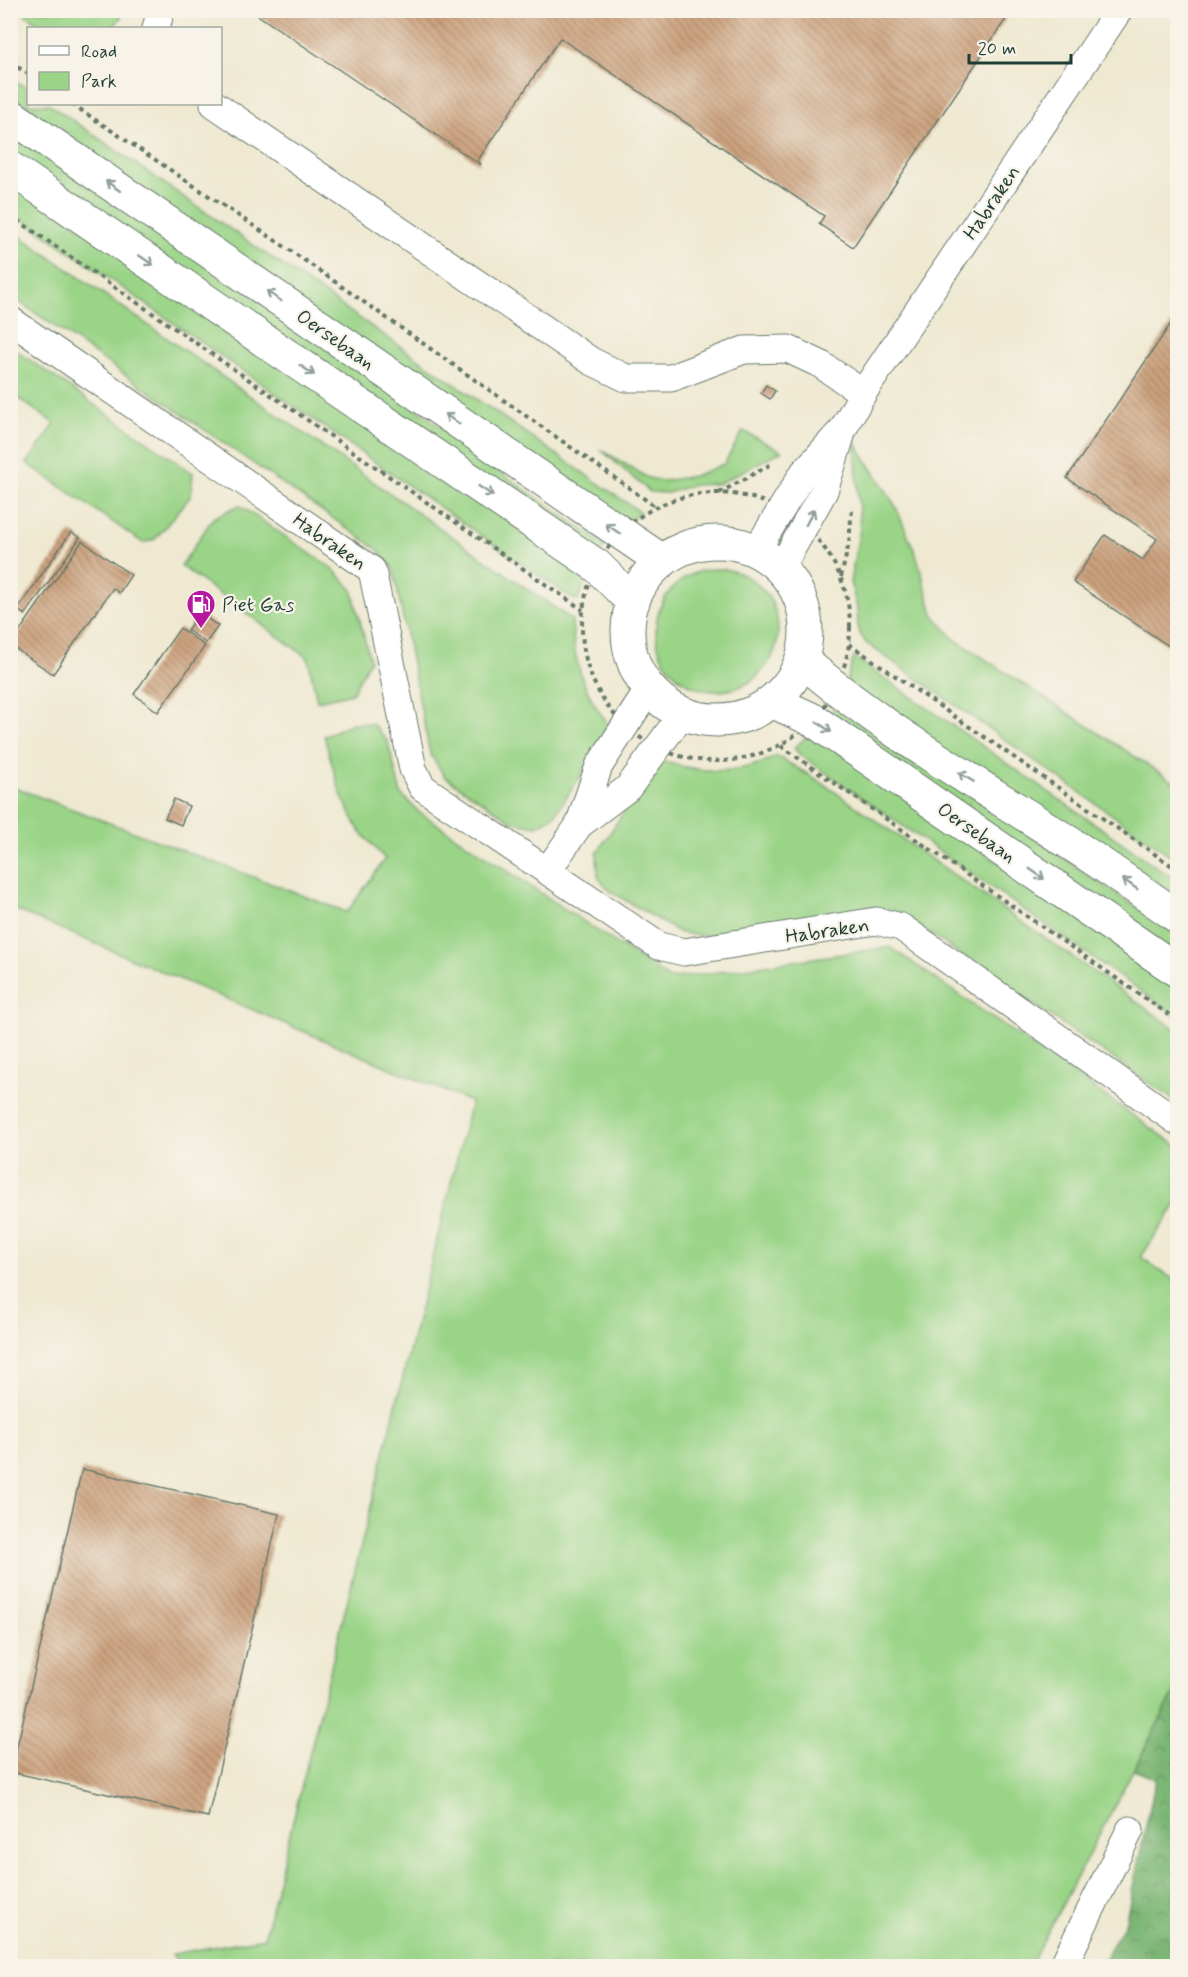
<svg xmlns="http://www.w3.org/2000/svg" width="1188" height="1977" viewBox="0 0 1188 1977" font-family="Mynerve,sans-serif">
	<defs>
		<pattern id="forest-crowns" width="20" height="18" patternUnits="userSpaceOnUse" patternTransform="scale(1.5)"><rect width="20" height="18" fill="#7bb674"/><path d="M2 6a3 3 0 1 1 6 0M12 15a3 3 0 1 1 6 0" fill="none" stroke="#649560"/></pattern>
		<pattern id="building-back-hatch" width="6" height="6" patternUnits="userSpaceOnUse" patternTransform="scale(1.5)"><rect width="6" height="6" fill="#cca17d"/><path d="M-1 5l2 2M0 0l6 6M5-1l2 2" fill="none" stroke="#a58467"/></pattern>
	</defs>
	<rect width="100%" height="100%" fill="#f7f3e8"/>
	<filter id="ink" filterUnits="userSpaceOnUse"><feTurbulence type="fractalNoise" baseFrequency=".0167" numOctaves="2"/><feDisplacementMap in="SourceGraphic" scale="12" xChannelSelector="R" yChannelSelector="G"/><feConvolveMatrix kernelMatrix="1 2 1 2 8 2 1 2 1" color-interpolation-filters="sRGB"/></filter>
	<filter id="wash" filterUnits="userSpaceOnUse"><feTurbulence type="fractalNoise" baseFrequency=".008" numOctaves="4" result="noise"/><feDisplacementMap in="SourceGraphic" scale="24" xChannelSelector="R" yChannelSelector="G"/><feGaussianBlur stdDeviation="1.35" result="paint"/><feColorMatrix in="noise" values="0 0 0 0 0 0 0 0 0 0 0 0 0 0 0 0 0 1.4 0 .05"/><feComposite in="paint" operator="in"/></filter>
	<g filter="url(#wash)">
		<rect width="100%" height="100%" fill="#efe9d2"/>
		<!-- green -->
		<g fill="#9ad487" stroke="#5c885e" stroke-width="1.5">
			<polygon points="20,11 125,11 113,28 46,28"/>
			<polygon points="10,77 28,89 28,104 49,104 640,512 622,528 11,109"/>
			<polygon points="10,127 403,398 487,463 605,545 597,559 11,158"/>
			<polygon points="10,179 588,575 578,600 573,599 11,211"/>
			<path d="M10 229 572 620C573 663 584 695 612 729L554 816 537 826 513 822 445 777 430 754 393 568 377 549 11 296Z"/>
			<polygon points="11,347 193,473 191,496 155,539 143,543 27,463 55,424 11,393"/>
			<polygon points="743,431 782,451 718,484 693,485 668,493 650,492 600,449 648,478 663,481 694,476 724,464"/>
			<polygon points="855,442 895,505 917,557 933,614 954,639 1177,784 1177,860 866,643 858,630 857,607 850,582 860,529"/>
			<polygon points="239,505 333,569 352,589 370,660 352,693 317,701 308,658 181,566 213,518"/>
			<circle cx="717" cy="630" r="61"/>
			<polygon points="854,657 1177,881 1177,913 844,689"/>
			<polygon points="837,704 1177,935 1177,964 828,717"/>
			<polygon points="352,723 373,724 388,742 401,794 419,812 670,979 890,947 1177,1146 1177,1203 1141,1257 1177,1282 1177,1687 1030,1966 181,1966 172,1954 264,1938 471,1102 11,908 11,786 347,912 385,859 359,830 341,795 324,736"/>
			<polygon points="811,733 1177,986 1177,1016 799,754 794,748"/>
			<path d="M777 756 819 781 1177 1030V1102L898 912 877 908 705 936 680 933 610 891 598 877 597 853 658 759C697 774 739 776 777 756Z"/>
		</g>
		<!-- forest -->
		<polygon fill="url(#forest-crowns)" stroke="#4d7a54" stroke-width="1.5" points="1177,1687 1177,1966 1100,1966 1125,1924 1156,1779 1134,1770"/>
		<g id="blocks">
			<!-- building -->
			<g fill="url(#building-back-hatch)">
				<polygon points="267,10 1012,10 853,247 819,224 824,216 560,38 478,160 481,165 256,14 258,12 263,15"/>
				<polygon points="1178,313 1178,652 1073,582 1105,535 1143,560 1157,539 1067,478"/>
				<polygon points="766,385 775,391 770,399 761,393"/>
				<polygon points="71,532 80,538 25,615 17,610"/>
				<polygon points="82,541 131,575 119,593 113,588 53,674 10,645"/>
				<polygon points="199,613 218,626 206,643 187,630"/>
				<polygon points="180,628 205,646 158,712 134,694"/>
				<polygon points="174,799 189,806 181,825 165,818"/>
				<polygon points="82,1469 279,1514 208,1817 11,1772"/>
			</g>
		</g>
	</g>
	<g filter="url(#ink)">
		<use href="#blocks" fill-opacity="0" stroke="#68796b" stroke-width="1.5"/>
		<g fill="none" stroke-linecap="round" stroke-linejoin="round">
			<!-- minor casing -->
			<g stroke="#68796b" stroke-width="29">
				<g id="minor">
					<polyline points="156,28 161,10"/>
					<polyline points="214,104 591,361 626,378 671,378 744,350 788,349 820,364 863,393"/>
					<polyline points="10,320 372,570 413,769 422,787 659,946 684,952 876,921 901,927 1178,1122"/>
					<polyline points="756,551 804,472 843,429 863,393 1119,10"/>
					<polyline points="781,568 824,491 841,436"/>
					<polyline points="579,825 628,788 683,713"/>
					<polyline points="548,870 579,825 599,766 649,689"/>
					<polyline points="1063,1966 1130,1830"/>
				</g>
			</g>
			<!-- secondary casing -->
			<g stroke="#68796b" stroke-width="35">
				<g id="secondary">
					<polyline points="10,115 662,561"/>
					<polyline points="10,168 597,566 633,602"/>
					<circle cx="717" cy="631" r="89"/>
					<path d="M802 660C889 735 991 791 1088 855 1118 875 1148 896 1178 917"/>
					<polyline points="772,701 813,720 1178,971"/>
				</g>
			</g>
			<!-- path -->
			<g stroke="#68796b" stroke-width="4" stroke-dasharray="4.5 4.5" stroke-linecap="butt">
				<polyline points="10,62 28,74"/>
				<polyline points="72,104 294,253 656,507"/>
				<polyline points="10,215 583,610"/>
				<polyline points="719,493 773,463"/>
				<circle cx="716" cy="627" r="134"/>
				<polyline points="841,577 849,543 852,508"/>
				<polyline points="849,644 1178,870"/>
				<polyline points="781,746 1178,1021"/>
			</g>
			<!-- minor -->
			<use href="#minor" stroke="#fff" stroke-width="27"/>
			<!-- secondary -->
			<use href="#secondary" stroke="#fff" stroke-width="33"/>
		</g>
		<!-- one-way arrows -->
		<defs><path id="oneway-shaft" d="M-6 0H5M1.5-3L5.5 0L1.5 3" fill="none" stroke-width="1.6" stroke-linecap="round" stroke-linejoin="round" transform="scale(1.5)"/></defs>
		<g stroke="#8f9e9a">
			<use href="#oneway-shaft" transform="translate(113 186) rotate(-145)"/>
			<use href="#oneway-shaft" transform="translate(146 260) rotate(34)"/>
			<use href="#oneway-shaft" transform="translate(274 296) rotate(-145)"/>
			<use href="#oneway-shaft" transform="translate(307 370) rotate(34)"/>
			<use href="#oneway-shaft" transform="translate(452 419) rotate(-145)"/>
			<use href="#oneway-shaft" transform="translate(486 491) rotate(34)"/>
			<use href="#oneway-shaft" transform="translate(810 517) rotate(-62)"/>
			<use href="#oneway-shaft" transform="translate(613 529) rotate(-146)"/>
			<use href="#oneway-shaft" transform="translate(824 727) rotate(35)"/>
			<use href="#oneway-shaft" transform="translate(966 777) rotate(-148)"/>
			<use href="#oneway-shaft" transform="translate(1037 874) rotate(35)"/>
			<use href="#oneway-shaft" transform="translate(1130 884) rotate(-145)"/>
		</g>
	</g>
	<!-- icons -->
	<defs>
		<g id="fuel-pin" transform="scale(1.5)"><path d="M0 17L-7.5 6A9.5 9.5 0 1 1 7.5 6Z" fill="#b5179e" stroke="#f7f3e8"/><path d="M-5.5-6h7V0h2V4h1.3V-2.5L3-4.5l.8-.8L6-3V5H2.5V1h-1V6h-7ZM-4.2-4.7v3.2H.2V-4.7Z" fill="#fff"/></g>
	</defs>
	<g fill-rule="evenodd">
		<use href="#fuel-pin" x="201" y="604"/>
	</g>
	<g text-anchor="middle" stroke-width="4.5" stroke-linejoin="round" paint-order="stroke">
		<!-- street labels -->
		<g font-size="20" fill="#1f3d34" stroke="#f7f3e8">
			<text transform="translate(991 202) rotate(-56)" y="7">Habraken</text>
			<text transform="translate(336 339) rotate(35)" y="7">Oersebaan</text>
			<text transform="translate(330 541) rotate(35)" y="7">Habraken</text>
			<text transform="translate(977 832) rotate(35)" y="7">Oersebaan</text>
			<text transform="translate(827 930) rotate(-8)" y="7">Habraken</text>
		</g>
		<!-- poi labels -->
		<g font-size="20" fill="#1f3d34" stroke="#f7f3e8" text-anchor="start">
			<text x="222" y="611">Piet Gas</text>
		</g>
	</g>
	<!-- margin -->
	<rect width="1188" height="1977" fill="none" stroke="#f7f3e8" stroke-width="36"/>
	<!-- legend -->
	<rect x="27" y="27" width="195" height="78" fill="#f7f3e8" stroke="#a1aaa0" stroke-width="1.5"/>
	<rect x="39" y="46" width="30" height="9" fill="#ffffff" stroke="#a1aaa0" stroke-width="1.5"/>
	<text x="81" y="57" font-size="18" fill="#1f3d34">Road</text>
	<rect x="39" y="72" width="30" height="18" fill="#9ad487" stroke="#a1aaa0" stroke-width="1.5"/>
	<text x="81" y="87" font-size="18" fill="#1f3d34">Park</text>
	<!-- scale -->
	<path d="M969 54v9h102v-9" fill="none" stroke="#1f3d34" stroke-width="3"/>
	<text x="978" y="54" font-size="18" fill="#1f3d34" stroke="#f7f3e8" stroke-width="4.5" paint-order="stroke">20 m</text>
</svg>
